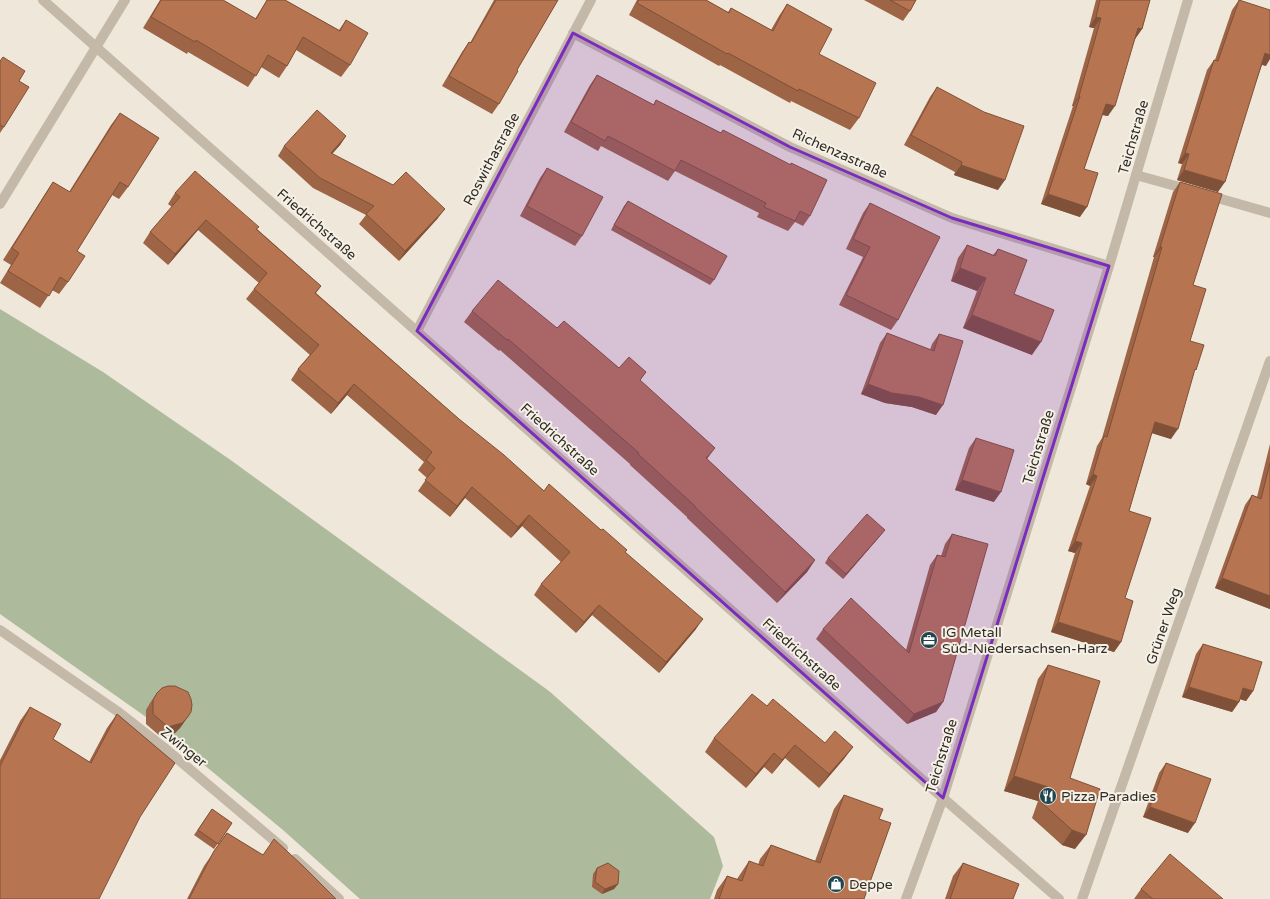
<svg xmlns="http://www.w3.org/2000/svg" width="1270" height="899" viewBox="0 0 1270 899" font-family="'Varela Round',sans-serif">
	<rect width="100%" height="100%" fill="#eee7da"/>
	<!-- green -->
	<polygon fill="#adbb9c" points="0,309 103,372 232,461 549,691 714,837 723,866 710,899 360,899 283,830 146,717 0,614"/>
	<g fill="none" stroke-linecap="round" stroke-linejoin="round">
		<!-- minor -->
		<g stroke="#c4b8a8" stroke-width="10">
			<polyline points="573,33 790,147 952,218 1109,266"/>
			<polyline points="1136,175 1190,190"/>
			<polyline points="1207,195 1270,213"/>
			<polyline points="0,204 125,0"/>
			<polyline points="417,331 591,0"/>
			<polyline points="0,630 117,711 167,750 283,848"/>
			<polyline points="295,859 339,899"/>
			<polyline points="906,899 943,798 1109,266 1188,0"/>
			<polyline points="1082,899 1270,361"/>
		</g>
		<!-- tertiary -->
		<polyline stroke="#c4b8a8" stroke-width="10" points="43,0 943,798 1059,899"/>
	</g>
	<!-- wall -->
	<g fill="#9d6445">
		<polygon points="160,0 223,0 255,19 267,0 285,0 339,30 346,20 350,65 341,77 296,50 287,66 279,78 261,67 248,87 188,52 187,54 143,28"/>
		<polygon points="494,0 558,0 517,70 499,104 492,114 442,86 462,52 469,42 470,43"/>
		<polygon points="637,0 706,0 728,12 731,8 771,30 779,16 787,4 859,118 850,130 791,101 790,103 720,65 719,66 629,15"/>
		<polygon points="864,0 916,0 910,11 903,21"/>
		<polygon points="1096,0 1150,0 1142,29 1135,39 1108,116 1102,115 1084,169 1080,217 1041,204 1073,106 1072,106 1094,28 1089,27"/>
		<polygon points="1239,0 1266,66 1262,65 1218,192 1177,180 1182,164 1178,163 1207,70 1214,60 1215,60 1232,10"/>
		<polygon points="0,61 19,81 4,127 0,133"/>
		<polygon points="597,75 653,105 656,100 721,133 723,130 810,216 803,226 795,222 788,231 757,217 759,213 675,171 668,181 601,146 598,151 564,132 590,85"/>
		<polygon points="937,87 998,190 954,175 955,172 904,145 930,97"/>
		<polygon points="120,113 128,187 119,199 112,195 77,251 68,282 59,294 52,290 40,308 0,283 11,265 3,260 45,194 53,182 69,192 111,125"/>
		<polygon points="346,136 340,145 332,154 438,218 399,261 359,224 366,215 313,188 278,156 284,146"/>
		<polygon points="547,168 582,236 575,246 520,216 540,178"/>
		<polygon points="1180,182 1193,285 1190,341 1194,373 1171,439 1152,433 1129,511 1125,598 1121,642 1114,652 1051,632 1075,553 1068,551 1090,486 1086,484 1097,446 1102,438 1154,257 1153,257 1173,192"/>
		<polygon points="175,193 257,229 321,286 316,293 459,419 544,491 625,552 696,629 659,673 592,615 576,633 534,595 541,584 561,562 522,526 511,538 465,498 450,517 418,491 427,478 418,470 424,462 347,395 331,414 291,380 298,369 310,355 246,299 254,289 259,283 198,230 168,265 143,243 150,232 172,207 168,204"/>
		<polygon points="628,201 714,280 710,285 611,230 624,206"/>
		<polygon points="870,203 898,320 891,330 839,305 863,257 846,249 863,213"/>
		<polygon points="967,245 993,255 998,249 1014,294 1032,355 963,328 977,291 951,281 958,258"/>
		<polygon points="472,311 557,328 619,368 646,372 640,380 707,459 815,560 807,572 777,603 687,518 687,517 630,465 630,464 500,350 499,351 464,322"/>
		<polygon points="887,333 930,350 932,344 939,334 936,415 912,407 885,403 861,394 880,343"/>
		<polygon points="976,438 994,502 955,490 969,448"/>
		<polygon points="1270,444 1270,609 1215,588 1245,505 1252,495 1257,497"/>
		<polygon points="952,534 943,702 936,712 907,724 816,639 823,629 906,650 930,565 937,555 941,556 945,544"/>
		<polygon points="881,535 843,579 825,563 828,558"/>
		<polygon points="1203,644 1253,691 1246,701 1240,699 1239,702 1232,712 1182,697 1196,654"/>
		<polygon points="1048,665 1070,778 1075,849 1062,845 1032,818 1038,801 1004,791 1038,679"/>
		<polygon points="157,693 187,718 180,728 175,733 161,737 146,724 146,710 150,703"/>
		<polygon points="767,706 825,743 853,747 843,760 819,788 785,758 772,774 764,767 746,788 705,752 714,738"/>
		<polygon points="30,707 53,739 89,762 107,728 117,714 175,763 0,899 0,760 20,721"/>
		<polygon points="1166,763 1188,833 1143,817 1159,773"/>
		<polygon points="844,795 879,819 864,899 714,899 717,890 727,876 737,879 749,861 758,865 760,859 771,845 815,861 834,809"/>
		<polygon points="212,809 232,823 214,849 194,835"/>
		<polygon points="227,833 263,855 336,899 187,899 204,866"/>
		<polygon points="963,863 1013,899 945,899 953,876"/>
		<polygon points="597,868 618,884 614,889 602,894 592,887 593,874"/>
		<polygon points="1141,889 1223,899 1134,899"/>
	</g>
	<!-- shaded-wall -->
	<g fill="#7f5138">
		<polygon points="1096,17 1101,18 1094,28 1089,27"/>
		<polygon points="1138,28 1142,29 1135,39 1131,38"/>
		<polygon points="1265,53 1270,55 1270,59 1266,66 1258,63"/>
		<polygon points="1079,96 1080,96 1073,106 1072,106"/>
		<polygon points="1106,104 1115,106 1108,116 1099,114"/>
		<polygon points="346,136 340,145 324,163 331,153"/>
		<polygon points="1185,153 1189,154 1182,164 1178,163"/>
		<polygon points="961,165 1005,180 998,190 954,175"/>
		<polygon points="1184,170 1225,182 1218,192 1177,180"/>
		<polygon points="1048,194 1087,207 1080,217 1041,204"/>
		<polygon points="445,209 438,218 399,261 405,251"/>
		<polygon points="206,220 198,230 168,265 175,254"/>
		<polygon points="1160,247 1162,247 1154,257 1153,257"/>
		<polygon points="960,268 986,278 977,291 951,281"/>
		<polygon points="972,315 1041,342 1032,355 963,328"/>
		<polygon points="354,384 347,395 331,414 338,403"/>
		<polygon points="868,384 919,397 943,405 936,415 912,407 885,403 861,394"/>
		<polygon points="1155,422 1178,429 1171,439 1148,432"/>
		<polygon points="715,448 707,459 706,458"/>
		<polygon points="1093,474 1097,476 1090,486 1086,484"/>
		<polygon points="962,480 1001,492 994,502 955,490"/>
		<polygon points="472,487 465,498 450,517 457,506"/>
		<polygon points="529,515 522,526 511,538 518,527"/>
		<polygon points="885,530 881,535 843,579 846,574"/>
		<polygon points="1075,541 1082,543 1075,553 1068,551"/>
		<polygon points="815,560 807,572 777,603 785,592"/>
		<polygon points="1222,578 1270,596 1270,609 1215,588"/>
		<polygon points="599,605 592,615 576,633 584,622"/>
		<polygon points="703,619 696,629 659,673 666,662"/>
		<polygon points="1058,622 1121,642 1114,652 1051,632"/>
		<polygon points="1189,687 1239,702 1232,712 1182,697"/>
		<polygon points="1243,688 1253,691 1246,701 1236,698"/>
		<polygon points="943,702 936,712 907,724 914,714"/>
		<polygon points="187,718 180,728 175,733 161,737 168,727"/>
		<polygon points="795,745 785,758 772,774 782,760"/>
		<polygon points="853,747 843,760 819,788 829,774"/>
		<polygon points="774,753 764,767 746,788 756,774"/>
		<polygon points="1014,776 1048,787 1038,801 1004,791"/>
		<polygon points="1150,807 1195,823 1188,833 1143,817"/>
		<polygon points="1072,830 1086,835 1075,849 1062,845"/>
		<polygon points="618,884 614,889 602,894 605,889"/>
	</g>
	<!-- building -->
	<g fill="#b67450" stroke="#7f5138">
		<polygon points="161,0 223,0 256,19 267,0 285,0 340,31 346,20 368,33 350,65 303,37 287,66 268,55 256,76 196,40 195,42 151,17"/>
		<polygon points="496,0 558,0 517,70 518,71 499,104 449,76 469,42 471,43"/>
		<polygon points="639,0 706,0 729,13 731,8 773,31 787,4 832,29 819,54 876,83 859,118 799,89 798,91 728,53 727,54 637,3"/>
		<polygon points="890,0 916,0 910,11"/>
		<polygon points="1100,0 1150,0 1142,29 1138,28 1115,106 1106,104 1084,169 1098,173 1087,207 1048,194 1080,96 1079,96 1101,18 1096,17"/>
		<polygon points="1239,0 1270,10 1270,55 1265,53 1225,182 1184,170 1189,154 1185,153 1214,60 1218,61"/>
		<polygon points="3,57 25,71 19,81 29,87 4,127 0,125 0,61"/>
		<polygon points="597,75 654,105 656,100 721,133 723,130 791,165 791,163 827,180 810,216 800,211 795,221 764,207 766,203 681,160 675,171 608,136 605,141 571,122"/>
		<polygon points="937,87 984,112 1024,126 1005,180 961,165 962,162 911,135"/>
		<polygon points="317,110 346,136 331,153 393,185 406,172 445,209 405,251 366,214 374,206 320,178 284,146"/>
		<polygon points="120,113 159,138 128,187 120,182 77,251 85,256 68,282 60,277 49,296 8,271 19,253 12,248 53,182 70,192"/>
		<polygon points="547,168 603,197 582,236 527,206"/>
		<polygon points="195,171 259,227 256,229 321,286 315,293 459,419 504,455 544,491 549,484 601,530 603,529 627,550 625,552 703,619 666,662 599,605 584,622 541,584 570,552 529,515 518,527 472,487 457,506 425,480 435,468 426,460 432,452 354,384 338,403 298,369 319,345 254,289 267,273 206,220 175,254 150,232 180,197 175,193"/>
		<polygon points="1180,182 1222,194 1193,285 1206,289 1190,341 1204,345 1196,370 1195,369 1178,429 1155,422 1129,511 1151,518 1125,598 1133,601 1121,642 1058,622 1082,543 1075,541 1097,476 1093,474 1104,436 1107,437 1162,247 1160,247"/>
		<polygon points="628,201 727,256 714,280 614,225"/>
		<polygon points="870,203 940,237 898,320 846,295 870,247 853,239"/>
		<polygon points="967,245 995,256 998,249 1027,260 1014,294 1054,310 1041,342 972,315 986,278 960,268"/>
		<polygon points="498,280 557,328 564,321 619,368 629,357 646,372 640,380 715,448 706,458 815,560 785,592 695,507 695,506 638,454 639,453 508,339 507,340 472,311"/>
		<polygon points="887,333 934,351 939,334 963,341 943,405 919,397 892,393 868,384"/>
		<polygon points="976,438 1014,450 1001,492 962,480"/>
		<polygon points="1270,463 1270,596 1222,578 1252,495 1261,499"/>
		<polygon points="867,514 885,530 846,574 828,558"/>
		<polygon points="952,534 988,544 943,702 914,714 823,629 851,598 909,653 937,555 945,557"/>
		<polygon points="1203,644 1262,662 1253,691 1243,688 1239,702 1189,687"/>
		<polygon points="1048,665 1100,681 1070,778 1100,789 1086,835 1072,830 1042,803 1048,787 1014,776"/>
		<polygon points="168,686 175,686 188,692 191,699 192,705 191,712 187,718 182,723 168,727 153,714 153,700 157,693 162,688"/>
		<polygon points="752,694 767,706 773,699 825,743 835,731 853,747 829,774 795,745 782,760 774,753 756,774 714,738"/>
		<polygon points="30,707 61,724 53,739 91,763 117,714 175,763 140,817 99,899 0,899 0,766"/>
		<polygon points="1166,763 1211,779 1195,823 1150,807"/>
		<polygon points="844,795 883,809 879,819 891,823 864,899 719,899 727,876 742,881 749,861 763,866 771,845 820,863"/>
		<polygon points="212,809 232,823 218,844 198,830"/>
		<polygon points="227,833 263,855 274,839 303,866 336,899 189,899 214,851"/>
		<polygon points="1170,854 1223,899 1153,899 1141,889"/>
		<polygon points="608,863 619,871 618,884 605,889 595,882 597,868"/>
		<polygon points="963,863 1019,884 1013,899 950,899"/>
	</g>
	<!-- marked area -->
	<path fill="#7b2cbf" fill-opacity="0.2" stroke="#7b2cbf" stroke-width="3" stroke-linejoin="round" d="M573 33 790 147 952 218 1109 266 943 798 417 331Z"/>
	<!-- icons -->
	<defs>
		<g id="office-disc" transform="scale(0.9)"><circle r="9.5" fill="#22464e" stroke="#f6f1e6"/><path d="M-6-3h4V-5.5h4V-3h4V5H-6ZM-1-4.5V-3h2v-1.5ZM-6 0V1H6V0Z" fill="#fff"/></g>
		<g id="restaurant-disc" transform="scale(0.9)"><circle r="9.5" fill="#22464e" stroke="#f6f1e6"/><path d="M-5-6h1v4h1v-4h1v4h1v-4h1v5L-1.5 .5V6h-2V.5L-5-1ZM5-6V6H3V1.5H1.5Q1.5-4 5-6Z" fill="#fff"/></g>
		<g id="shop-disc" transform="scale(0.9)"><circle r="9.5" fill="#22464e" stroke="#f6f1e6"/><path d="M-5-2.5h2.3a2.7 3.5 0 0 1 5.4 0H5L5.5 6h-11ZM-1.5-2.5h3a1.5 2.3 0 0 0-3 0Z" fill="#fff"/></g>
	</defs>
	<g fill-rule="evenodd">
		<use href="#office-disc" x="929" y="640"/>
		<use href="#restaurant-disc" x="1048" y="796"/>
		<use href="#shop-disc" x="836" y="884"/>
	</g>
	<g text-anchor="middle" stroke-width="4" stroke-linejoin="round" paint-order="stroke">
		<!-- street labels -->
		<g font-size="14" fill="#322c27" stroke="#f6f1e6">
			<text transform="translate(1133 137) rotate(-74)" y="5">Teichstraße</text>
			<text transform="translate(840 153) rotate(24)" y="5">Richenzastraße</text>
			<text transform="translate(491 159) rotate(-62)" y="5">Roswithastraße</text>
			<text transform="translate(317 224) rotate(41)" y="5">Friedrichstraße</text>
			<text transform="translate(560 439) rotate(42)" y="5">Friedrichstraße</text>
			<text transform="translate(1038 447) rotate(-73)" y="5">Teichstraße</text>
			<text transform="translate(1163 626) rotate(-71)" y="5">Grüner Weg</text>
			<text transform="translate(802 654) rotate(42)" y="5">Friedrichstraße</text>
			<text transform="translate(184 747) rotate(39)" y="5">Zwinger</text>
			<text transform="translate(941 756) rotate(-73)" y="5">Teichstraße</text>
		</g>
		<!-- poi labels -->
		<g font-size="14" fill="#322c27" stroke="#f6f1e6" text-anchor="start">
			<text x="942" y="637">IG Metall<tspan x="942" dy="16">Süd-Niedersachsen-Harz</tspan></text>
			<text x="1061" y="801">Pizza Paradies</text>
			<text x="849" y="889">Deppe</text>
		</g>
	</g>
</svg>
